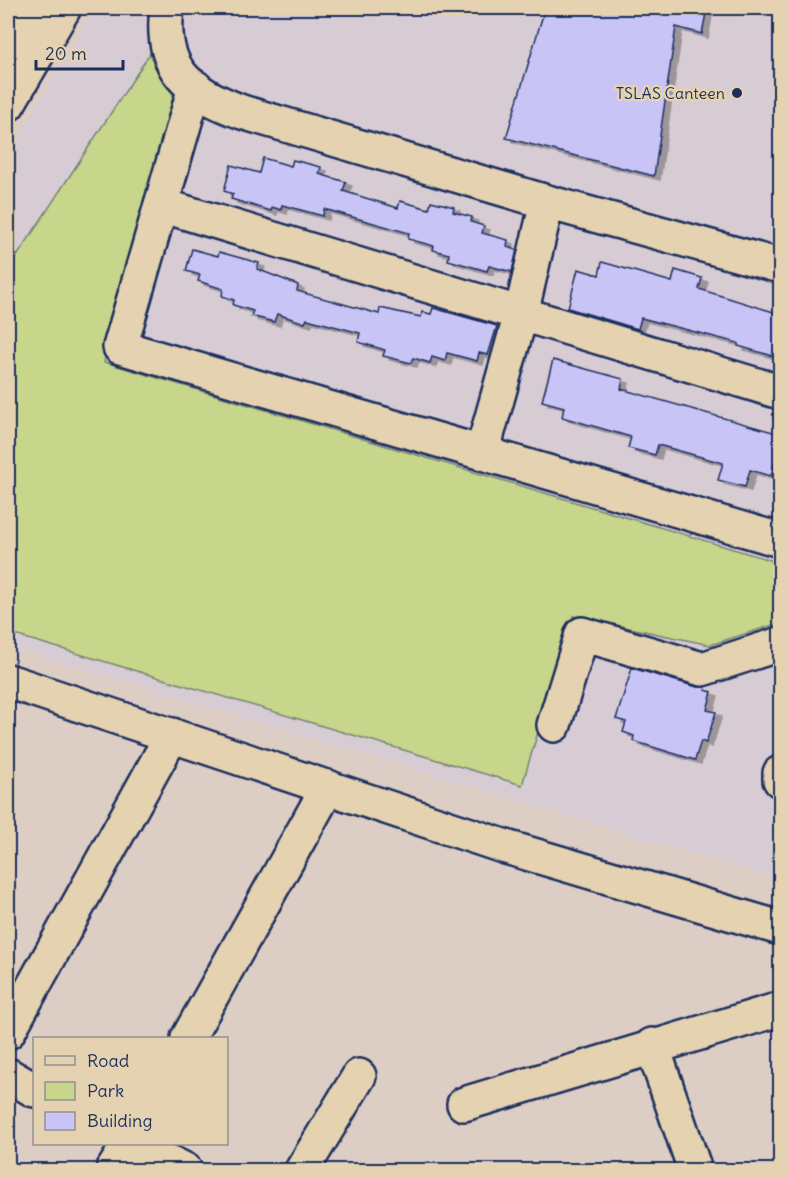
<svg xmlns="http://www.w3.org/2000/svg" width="788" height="1178" viewBox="0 0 788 1178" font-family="Delius,sans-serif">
	<defs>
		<filter id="shadow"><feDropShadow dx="6" dy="4" stdDeviation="0" flood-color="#0004"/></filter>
	</defs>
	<rect width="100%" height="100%" fill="#ddcec5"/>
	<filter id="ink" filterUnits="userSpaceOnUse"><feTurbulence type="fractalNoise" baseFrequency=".0167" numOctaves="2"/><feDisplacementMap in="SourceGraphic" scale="12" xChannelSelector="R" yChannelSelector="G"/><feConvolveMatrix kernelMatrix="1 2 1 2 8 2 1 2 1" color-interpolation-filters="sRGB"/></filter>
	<g filter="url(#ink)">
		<!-- built -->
		<polygon fill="#d7cbd4" points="95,8 780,8 780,880 8,646 8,155"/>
		<!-- green -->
		<polygon fill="#c7d68a" stroke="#718274" stroke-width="1.5" points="164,32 193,95 104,362 780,563 780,623 710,645 573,616 522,785 8,633 8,270"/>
		<!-- building -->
		<g fill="#c9c4f6" stroke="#1b2f5e" stroke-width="1.5" filter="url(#shadow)">
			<polygon points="545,8 707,8 702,34 676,27 654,176 506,138"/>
			<polygon points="263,158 291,166 293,160 321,167 319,174 346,182 343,191 398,208 400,201 429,209 431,201 454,207 453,212 472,217 471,222 484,226 482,233 508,240 507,247 517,250 512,272 489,266 487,271 448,260 449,254 433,250 434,246 408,239 409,233 324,209 323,216 282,205 281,210 272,207 271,211 231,199 233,194 224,191 231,165 259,173"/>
			<polygon points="192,249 218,256 219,252 259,263 257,269 298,285 297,291 379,314 380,308 421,317 422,312 431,314 433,308 497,326 488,355 479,353 477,361 447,353 445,361 432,357 430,363 413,358 411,363 383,356 385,350 358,342 360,333 307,319 305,323 277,314 274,322 251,316 253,311 233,305 234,300 222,296 223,289 198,281 200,275 186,271"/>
			<polygon points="602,262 672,282 675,270 702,278 699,289 780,314 780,358 738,346 738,343 641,318 638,329 568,308 578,269 599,275"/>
			<polygon points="553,360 623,379 621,389 780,434 780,467 774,465 771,476 750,470 745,487 718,480 723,463 658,445 655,455 628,448 631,437 562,417 564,407 542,401"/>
			<polygon points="632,668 697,687 706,687 705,690 712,692 707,710 716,712 706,743 701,741 695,760 633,741 634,736 623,732 626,722 616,719"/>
		</g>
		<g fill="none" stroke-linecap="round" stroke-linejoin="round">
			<!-- minor casing -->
			<g stroke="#1b2f5e" stroke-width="38">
				<g id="minor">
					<path d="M167 8C159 69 188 92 242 112L547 202 780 266"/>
					<polyline points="8,42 28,8"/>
					<polyline points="195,87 120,347 780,540"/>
					<polyline points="8,104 64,8"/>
					<polyline points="161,205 780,392"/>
					<polyline points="482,453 521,314 547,202"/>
					<polyline points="8,681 506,847 780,928"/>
					<polyline points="554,725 582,634 702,669 780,644"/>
					<polyline points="780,773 780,780"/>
					<polyline points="8,1032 172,735"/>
					<polyline points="188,1038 328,787"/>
					<polyline points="652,1045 695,1170"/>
					<polyline points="8,1075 34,1090"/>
					<polyline points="464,1104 780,1009"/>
					<polyline points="133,1144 185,1170"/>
					<polyline points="113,1170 129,1144"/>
					<polyline points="302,1170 359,1076"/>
				</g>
			</g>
			<!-- minor -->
			<use href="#minor" stroke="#e5d2b0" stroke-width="33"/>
		</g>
	</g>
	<!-- markers -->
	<circle fill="#1b2f5e" stroke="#e5d2b0" stroke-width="2" cx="737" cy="93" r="6"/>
	<g text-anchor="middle" stroke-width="5" stroke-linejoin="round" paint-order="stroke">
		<!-- poi labels -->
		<g font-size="16" fill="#1b2f5e" stroke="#e5d2b0" text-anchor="end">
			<text x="725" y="99">TSLAS Canteen</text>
		</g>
	</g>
	<!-- margin -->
	<rect width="788" height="1178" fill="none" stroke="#e5d2b0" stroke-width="30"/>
	<rect x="15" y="15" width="758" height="1148" fill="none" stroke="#1b2f5e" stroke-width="2" filter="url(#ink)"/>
	<!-- legend -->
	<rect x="33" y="1037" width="195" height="108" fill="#e5d2b0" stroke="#94918f" stroke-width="1.5"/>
	<rect x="45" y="1056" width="30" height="9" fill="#e5d2b0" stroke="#94918f" stroke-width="1.5"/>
	<text x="87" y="1067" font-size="18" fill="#1b2f5e">Road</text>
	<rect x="45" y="1082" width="30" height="18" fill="#c7d68a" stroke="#94918f" stroke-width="1.5"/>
	<text x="87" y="1097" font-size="18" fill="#1b2f5e">Park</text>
	<rect x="45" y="1112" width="30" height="18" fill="#c9c4f6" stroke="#94918f" stroke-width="1.5"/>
	<text x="87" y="1127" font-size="18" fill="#1b2f5e">Building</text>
	<!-- scale -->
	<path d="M36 60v9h87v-9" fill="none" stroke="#1b2f5e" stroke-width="3"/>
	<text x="45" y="60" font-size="18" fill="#1b2f5e" stroke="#e5d2b0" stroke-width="4.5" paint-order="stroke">20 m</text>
</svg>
